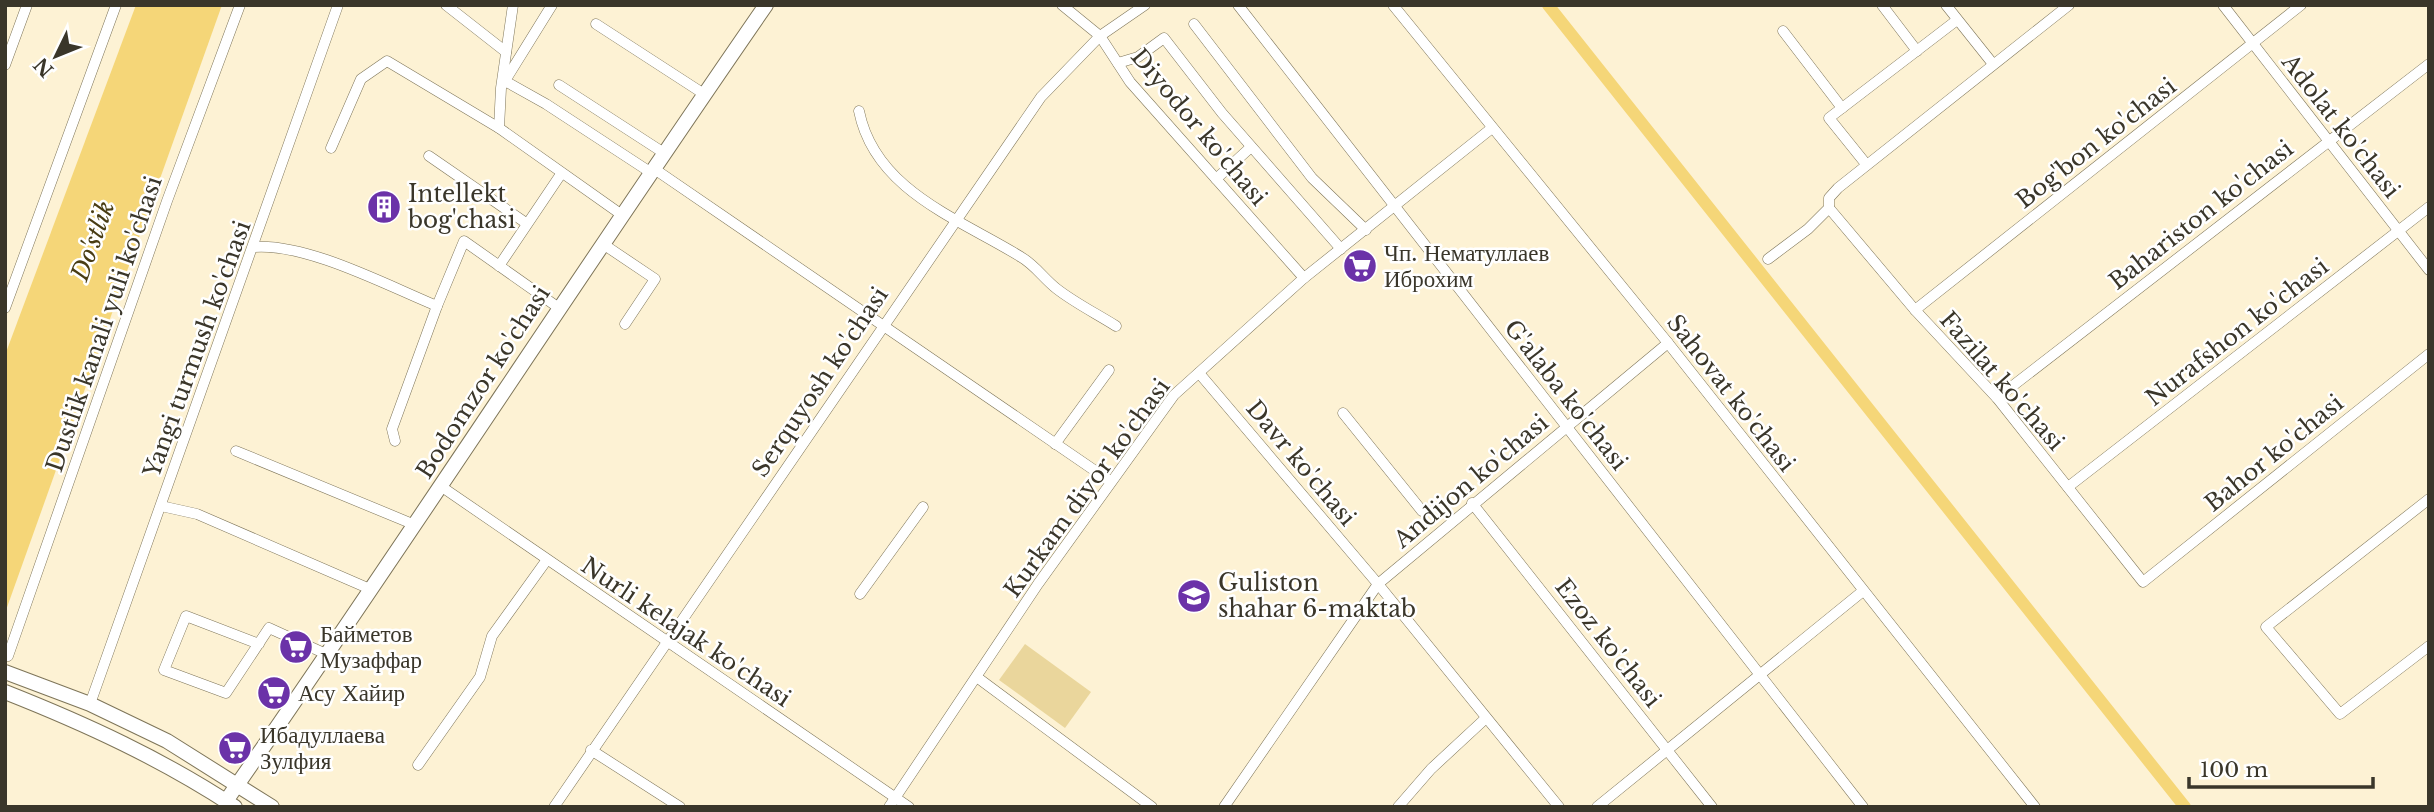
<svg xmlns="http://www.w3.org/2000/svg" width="2434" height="812" viewBox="0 0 2434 812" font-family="'Libre Baskerville',serif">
	<rect width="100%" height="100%" fill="#fdf2d4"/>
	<!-- green -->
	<polygon fill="#ead69c" points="1025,644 1091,692 1065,728 999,680"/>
	<!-- water -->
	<polygon fill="#f5d678" points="136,5 222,5 5,613 5,355"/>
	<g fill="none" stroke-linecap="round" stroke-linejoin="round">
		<!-- canal -->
		<polyline stroke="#f5d678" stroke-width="12" points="1548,5 2185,807"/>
		<!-- street casing -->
		<g stroke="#7e7559" stroke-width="11">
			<g id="street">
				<polyline points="446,5 506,52"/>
				<polyline points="1062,5 1100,36 1130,82 1304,278"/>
				<polyline points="1238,5 1863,807"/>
				<polyline points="1393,5 1668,343 2035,807"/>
				<polyline points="1882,5 1917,51"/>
				<polyline points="1946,5 1993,64"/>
				<polyline points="2223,5 2429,270"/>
				<polyline points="596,24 704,94"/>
				<polyline points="1194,24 1312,178 1366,230"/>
				<polyline points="1783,31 1842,108"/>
				<polyline points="1118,63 1138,57 1164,38 1222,113 1341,249"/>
				<polyline points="5,65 27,5"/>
				<polyline points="505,81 546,104 650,172"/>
				<polyline points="503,84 552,5"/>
				<polyline points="559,85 664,153"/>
				<path d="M859 111C875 191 960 219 1021 257 1035 265 1044 279 1057 289 1075 303 1097 314 1116 326"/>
				<polyline points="499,128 501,88 513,5"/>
				<polyline points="331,148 361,79 387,61 499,128 622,215"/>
				<polyline points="429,156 526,223"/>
				<polyline points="1866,164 1829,118 1957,20"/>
				<polyline points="653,168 1110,481"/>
				<polyline points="1216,179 1251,147"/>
				<polyline points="1829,208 1915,310 1997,398 2143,582 2429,354"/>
				<polyline points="603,244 655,279 625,324"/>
				<path d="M254 247C307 243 386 285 437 306"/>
				<polyline points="1768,259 1808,229 1829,208 1829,198 1838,188 2069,5"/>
				<polyline points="499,266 561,174"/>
				<polyline points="5,308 116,5"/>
				<polyline points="1915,310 2301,5"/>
				<polyline points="1199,373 1378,584 1559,807"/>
				<polyline points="1997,398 2429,64"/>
				<polyline points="1343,413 1422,511"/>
				<polyline points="395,441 392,429 437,306 464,241 559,308"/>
				<polyline points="1055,444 1109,370"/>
				<polyline points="236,451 415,525"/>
				<polyline points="442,487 909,807"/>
				<polyline points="2068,487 2429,207"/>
				<polyline points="2429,499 2266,627 2340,714 2429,646"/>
				<polyline points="1472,503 1712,807"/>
				<polyline points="161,506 197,514 370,589"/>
				<polyline points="860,594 923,507"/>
				<polyline points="259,644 186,616 164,670 226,693 269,628 326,654"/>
				<polyline points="8,656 167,201 240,5"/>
				<polyline points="978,678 1152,807"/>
				<polyline points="90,704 338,5"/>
				<polyline points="591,750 680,807"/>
				<polyline points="418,765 480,677 492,636 546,561"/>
				<polyline points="554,807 1041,97 1100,36 1145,5"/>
				<polyline points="889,807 1038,584 1174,395 1304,278 1492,128"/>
				<polyline points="1224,807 1378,584 1668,343"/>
				<polyline points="1398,807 1431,769 1486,718"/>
				<polyline points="1597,807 1863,591"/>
			</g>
		</g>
		<!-- secondary casing -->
		<g stroke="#7e7559" stroke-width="16">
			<g id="secondary">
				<polyline points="5,672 90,704 167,741 272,807"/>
				<path d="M5 692C86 724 162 759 235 807"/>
				<path d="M226 801C409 538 583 269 766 5"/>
			</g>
		</g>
		<!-- street -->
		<use href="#street" stroke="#fff" stroke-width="10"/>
		<!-- secondary -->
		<use href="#secondary" stroke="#fff" stroke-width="14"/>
	</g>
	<!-- icons -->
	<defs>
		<g id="building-disc" transform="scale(1.75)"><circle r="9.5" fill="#6b32a8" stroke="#fff"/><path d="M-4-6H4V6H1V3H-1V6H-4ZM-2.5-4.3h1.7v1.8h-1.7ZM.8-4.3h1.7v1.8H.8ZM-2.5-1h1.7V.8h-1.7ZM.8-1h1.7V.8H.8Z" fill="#fff"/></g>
		<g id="supermarket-disc" transform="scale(1.75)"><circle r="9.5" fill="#6b32a8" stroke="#fff"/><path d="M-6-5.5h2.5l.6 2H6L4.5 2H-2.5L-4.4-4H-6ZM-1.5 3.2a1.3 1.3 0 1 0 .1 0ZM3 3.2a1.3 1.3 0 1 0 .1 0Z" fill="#fff"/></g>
		<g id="school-disc" transform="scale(1.75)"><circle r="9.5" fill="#6b32a8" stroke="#fff"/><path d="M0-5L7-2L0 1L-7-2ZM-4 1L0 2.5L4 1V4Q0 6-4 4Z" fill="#fff"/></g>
	</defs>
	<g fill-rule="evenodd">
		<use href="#building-disc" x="384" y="207"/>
		<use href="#supermarket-disc" x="1360" y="266"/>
		<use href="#school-disc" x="1194" y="596"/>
		<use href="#supermarket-disc" x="296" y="647"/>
		<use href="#supermarket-disc" x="274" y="693"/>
		<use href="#supermarket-disc" x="235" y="748"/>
	</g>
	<g text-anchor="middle" stroke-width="5" stroke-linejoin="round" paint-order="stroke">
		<!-- street labels -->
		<g font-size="23" fill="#3a362a" stroke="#fff">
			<text transform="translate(2341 126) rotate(52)" y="8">Adolat ko'chasi</text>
			<text transform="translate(1199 127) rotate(50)" y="8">Diyodor ko'chasi</text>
			<text transform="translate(2096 143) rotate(-38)" y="8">Bog'bon ko'chasi</text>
			<text transform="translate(2201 215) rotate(-38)" y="8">Bahariston ko'chasi</text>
			<text transform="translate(104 324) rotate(-71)" y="8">Dustlik kanali yuli ko'chasi</text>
			<text transform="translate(2237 332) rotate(-38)" y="8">Nurafshon ko'chasi</text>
			<text transform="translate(197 349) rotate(-70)" y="8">Yangi turmush ko'chasi</text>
			<text transform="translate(2002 381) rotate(49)" y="8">Fazilat ko'chasi</text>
			<text transform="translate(483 382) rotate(-57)" y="8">Bodomzor ko'chasi</text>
			<text transform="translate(820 382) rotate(-56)" y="8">Serquyosh ko'chasi</text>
			<text transform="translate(1731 393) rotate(52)" y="8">Sahovat ko'chasi</text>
			<text transform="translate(1566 395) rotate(52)" y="8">G'alaba ko'chasi</text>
			<text transform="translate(2274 453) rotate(-39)" y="8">Bahor ko'chasi</text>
			<text transform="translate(1301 463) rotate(50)" y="8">Davr ko'chasi</text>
			<text transform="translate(1471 481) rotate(-40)" y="8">Andijon ko'chasi</text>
			<text transform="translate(1087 488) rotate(-54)" y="8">Kurkam diyor ko'chasi</text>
			<text transform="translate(686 632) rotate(34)" y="8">Nurli kelajak ko'chasi</text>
			<text transform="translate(1608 643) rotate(52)" y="8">Ezoz ko'chasi</text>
		</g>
		<!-- poi labels -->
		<g font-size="23" fill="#3a362a" stroke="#fff" text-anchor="start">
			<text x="408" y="202">Intellekt<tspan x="408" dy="26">bog'chasi</tspan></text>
			<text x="1384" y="261">Чп. Нематуллаев<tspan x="1384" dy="26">Иброхим</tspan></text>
			<text x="1218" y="591">Guliston<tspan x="1218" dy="26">shahar 6-maktab</tspan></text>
			<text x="320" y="642">Байметов<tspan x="320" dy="26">Музаффар</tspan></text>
			<text x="298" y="701">Асу Хайир</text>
			<text x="260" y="743">Ибадуллаева<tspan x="260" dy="26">Зулфия</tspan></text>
		</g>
		<!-- water labels -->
		<g font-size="24" font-style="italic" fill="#493d14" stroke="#fff">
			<text transform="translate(93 241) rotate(-70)" y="8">Do'stlik</text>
		</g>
	</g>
	<!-- border -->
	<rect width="2434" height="812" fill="none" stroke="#3a362a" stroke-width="14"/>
	<!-- north arrow -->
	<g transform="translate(56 56) rotate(227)" stroke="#ffffff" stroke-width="5" paint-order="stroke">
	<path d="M0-5L12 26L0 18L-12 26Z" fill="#3a362a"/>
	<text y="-10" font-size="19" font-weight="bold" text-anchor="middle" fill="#3a362a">N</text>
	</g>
	<!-- scale -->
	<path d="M2189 777v10h184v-10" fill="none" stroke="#3a362a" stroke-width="3.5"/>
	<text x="2200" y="777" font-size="21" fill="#3a362a" stroke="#ffffff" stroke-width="5" paint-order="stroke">100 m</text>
</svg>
